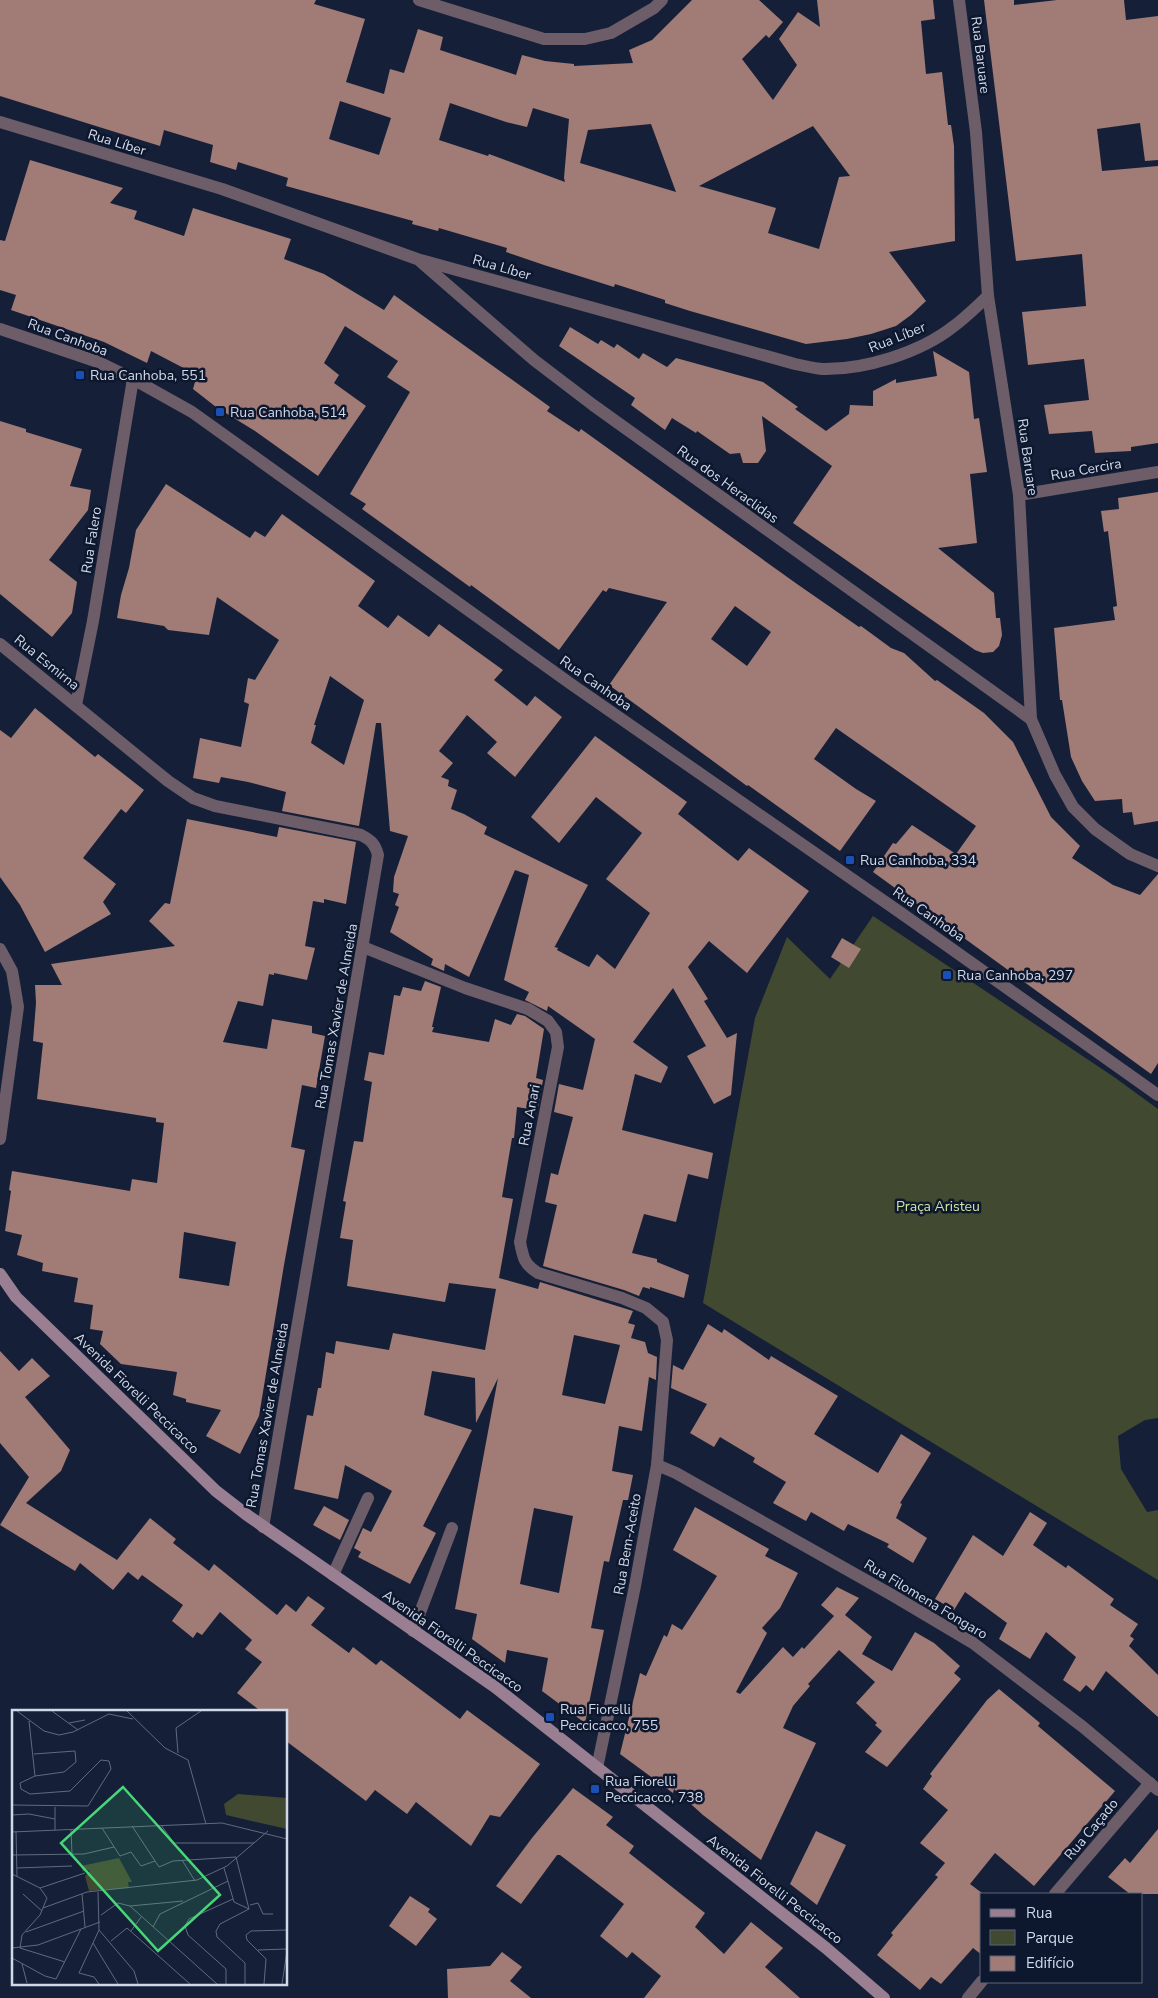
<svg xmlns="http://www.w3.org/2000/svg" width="1158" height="1998" viewBox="0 0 1158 1998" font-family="'Nunito Sans',sans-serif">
	<rect width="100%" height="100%" fill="#152038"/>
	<!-- green -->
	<polygon fill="#414931" points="873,916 1114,1077 1158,1109 1158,1418 1145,1420 1118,1436 1121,1469 1147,1512 1158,1510 1158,1580 703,1303 755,1018 787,937 830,979"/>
	<!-- building -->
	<g fill="#a17b76" fill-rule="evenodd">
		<path d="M0 0H316L314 4 365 19 346 82 384 94 390 69 404 73 418 29 443 37 440 50 516 75 522 55 545 61 574 64V66L633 63 629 50 652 40 692 0H759L783 22 769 38 766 35 742 59 773 100 797 65 779 39 798 12 820 27 817 0H933L935 19 921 21 926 74 942 72 948 125H951L954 146 955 241 889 252 926 301 911 315 896 326 871 334 847 339 806 344 690 311 665 303V300L615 284 614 287 544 265 506 252 507 248 439 228 438 231 412 224 413 221 286 186 288 178 238 162 236 170 210 162 213 145 164 130 160 146 0 96ZM340 101 391 118 379 155 329 139ZM450 103 506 122 527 127 533 108 569 119 564 178 565 182 489 154 488 156 439 140ZM651 124 676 192 580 163 588 130ZM813 126 850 176 839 177 819 249 768 233 776 208 699 186Z"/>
		<polygon points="984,0 1014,0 1014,5 1057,0 1124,0 1126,20 1158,16 1158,160 1145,161 1140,123 1097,129 1102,171 1158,166 1158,443 1131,447 1131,451 1095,453 1092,431 1049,434 1044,405 1089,400 1084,359 1028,365 1022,312 1086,306 1082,254 1016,261"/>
		<path d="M30 160 123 188 110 203 137 211 134 219 184 236 193 208 291 239 284 259 324 274 384 310 394 295 550 407 547 411 579 432 581 429 797 584 859 627 861 626 891 648 904 653 935 681 937 680 984 713 1013 742 1051 817 1080 846 1072 858 1113 885 1140 895 1158 874V1063L1151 1074 873 872 893 843 896 844 912 825 956 854 976 826 836 728 814 759 856 789 876 801 840 851 748 785 747 786 609 685 667 602 609 588 606 592 603 590 559 650 471 585 470 587 362 509 366 504 350 494 410 392 387 377 398 361 345 326 324 363 339 375 334 383 366 406 318 476 255 431 216 407 193 389 197 375 151 351 147 363 104 342 11 310 16 295 0 290V240L5 241ZM735 606 771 632 747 666 711 639Z"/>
		<polygon points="570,327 598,344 601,340 614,348 617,344 639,359 643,353 667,367 676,358 763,382 798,407 795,409 826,431 849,414 850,405 873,406 873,391 896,379 896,383 937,376 933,351 969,372 974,419 979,418 987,472 970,474 977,543 938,548 994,593 996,618 1000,618 1002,635 999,646 993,652 983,653 975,650 793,523 832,466 762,416 766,451 758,463 743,463 740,453 730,454 697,431 696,433 672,418 665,430 631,405 635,398 559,346"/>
		<polygon points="0,421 26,429 26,432 82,449 70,486 91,490 88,510 49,560 77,582 72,613 52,637 0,594"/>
		<path d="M166 484 250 538 255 531 265 537 282 514 375 581 358 606 388 628 398 615 429 637 439 624 503 670 494 680 527 706 535 696 562 717 515 777 487 753 497 742 467 715 439 751 453 763 441 777 449 780 448 786 457 790 451 809 464 814 487 827 484 834 588 885 554 948 555 947 558 948 557 950 589 967 597 954 615 969 650 913 606 879 642 833 596 797 559 843 531 817 595 736 687 802 678 814 738 861 749 848 809 891 747 973 709 941 688 967 708 999 704 1001 727 1038 737 1033 731 1095 714 1104 687 1056 706 1046 673 988 633 1042 668 1067 661 1083 635 1074 622 1130 713 1153 708 1179 688 1174 676 1222 644 1214 632 1253 657 1259V1262L689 1275 684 1298 650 1287V1289L643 1287 639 1296 624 1290 543 1266 557 1205 545 1202 551 1173 558 1175 573 1117 554 1112 559 1084 583 1090 595 1039 548 1006 547 1011 525 1000 529 992 504 980 529 875 515 870 469 977 445 964 444 971 431 965 433 959 390 932 399 907 395 905 399 894 393 892 394 877 408 836 390 831 381 723H376L359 826 282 811 286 792 248 782 221 777 219 783 193 778 200 738 241 747 249 704 244 702 248 678 255 680 279 640 217 597 209 635 168 630 164 626 117 618 121 595 129 568 136 530ZM330 676 364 700 344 765 311 743 316 725H314Z"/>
		<polygon points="1158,492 1158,821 1134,825 1132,812 1123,813 1122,799 1095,801 1082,781 1071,757 1062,700 1060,700 1054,628 1115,620 1113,607 1117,606 1108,531 1104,532 1101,511 1119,509 1118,498"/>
		<polygon points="35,708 95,757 98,754 144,790 126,813 121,809 83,858 116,884 103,902 111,914 45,952 20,905 0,877 0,730 11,738"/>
		<path d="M187 819 277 837 279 827 356 842 346 904 324 899V903L313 901 305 946 315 948 307 980 274 973V975L269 974 263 1006 238 1001 223 1042 267 1049 272 1019 312 1026V1033L325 1036 316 1088 302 1085 291 1147 305 1150 284 1265 259 1416 240 1454 206 1436 221 1410 186 1402V1399L173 1395 177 1372 121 1364 100 1344 103 1331 90 1329 93 1305 74 1302 78 1278 42 1271 43 1263 17 1255 22 1235 5 1231 11 1191 9 1190 12 1171 130 1191 132 1179 157 1183 164 1123 156 1122V1118L37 1099 43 1043 33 1041 36 1003 35 985H62L51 964 175 946 149 921 165 903 170 904ZM184 1232 236 1242 229 1286 179 1278Z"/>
		<polygon points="842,938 861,949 849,968 831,957"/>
		<path d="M425 981 441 987 432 1027H434L432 1032 489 1042 495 1019 511 1025 517 1014 525 1016 544 1029 536 1078 543 1080 538 1107 530 1105 529 1109 517 1107 514 1138H512L502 1197 513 1199 499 1278 538 1289 540 1282 633 1311 628 1323 635 1325 631 1338 645 1342 648 1353 657 1357 656 1380 649 1377 642 1431 619 1426 612 1471 633 1475 628 1500H623L609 1562 604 1561 591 1628 604 1630 585 1723 542 1691 548 1658 507 1650 505 1663 472 1639 477 1614 455 1609 498 1378 476 1423 475 1378 432 1371 424 1415 472 1430 423 1526 436 1533 410 1584 358 1557 361 1552 354 1548 363 1528 371 1532 392 1491 345 1465 338 1499 294 1489 307 1415 313 1416 318 1388H321L326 1352 334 1354 336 1341 389 1350 393 1333 485 1350 496 1289 449 1283 445 1302 347 1286 353 1240 340 1238 346 1202 343 1201 354 1141 363 1142 372 1082 364 1080 369 1052 384 1055 394 995 400 996 403 987 421 991ZM574 1335 620 1345 605 1404 562 1395ZM534 1508 573 1516 559 1593 520 1584Z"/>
		<polygon points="708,1324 722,1333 724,1329 769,1360 771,1356 838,1396 814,1434 878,1473 901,1434 931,1453 900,1503 902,1504 896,1518 927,1538 913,1563 887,1547 889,1544 848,1524 844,1531 811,1512 806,1521 773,1503 786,1482 753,1462 755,1458 720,1437 714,1447 690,1433 707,1404 671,1388 673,1365 683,1370"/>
		<polygon points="0,1351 19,1371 32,1358 50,1376 25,1397 70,1450 61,1471 26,1503 117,1560 150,1518 176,1539 173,1543 209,1571 214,1564 277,1615 286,1604 296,1612 308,1596 325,1608 311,1625 349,1653 353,1647 376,1665 381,1660 460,1719 467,1710 540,1764 500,1817 490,1815 471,1846 416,1802 407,1814 375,1790 366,1801 286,1741 286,1712 262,1712 237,1693 262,1662 245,1649 252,1640 220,1612 202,1635 197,1632 193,1638 172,1621 183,1605 142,1575 138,1580 128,1572 113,1590 80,1563 75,1571 0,1525 29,1477 0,1443"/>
		<polygon points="324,1506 349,1520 340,1540 313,1525"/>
		<polygon points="695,1507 769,1549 765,1556 798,1573 780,1608 762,1628 767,1633 736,1692 740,1694 783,1647 793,1657 802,1647 804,1649 834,1616 821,1605 837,1587 859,1598 845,1615 872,1637 862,1654 892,1671 915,1632 934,1643 960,1666 954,1673 961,1679 887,1767 865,1752 882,1731 875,1725 877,1723 856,1703 875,1682 839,1650 808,1684 810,1686 793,1706 783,1728 816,1743 761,1860 703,1815 674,1789 673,1793 620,1754 640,1673 646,1676 664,1635 667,1637 672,1624 682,1630 717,1576 673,1550"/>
		<polygon points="1030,1512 1047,1523 1033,1545 1066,1568 1068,1565 1114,1599 1110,1605 1138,1624 1130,1636 1134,1639 1129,1646 1158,1675 1158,1717 1106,1671 1093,1691 1086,1685 1080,1692 1063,1680 1076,1657 1046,1632 1030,1659 999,1639 1007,1623 965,1592 954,1610 935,1599 973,1535 1003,1556"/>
		<polygon points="999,1689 1040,1723 1038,1726 1115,1791 1034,1886 995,1853 970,1884 982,1893 982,1955 973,1948 941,1984 931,1977 920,1990 877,1955 893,1935 891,1933 938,1877 935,1875 945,1863 920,1843 948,1810 923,1789 932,1776 930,1774 987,1700"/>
		<polygon points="573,1788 613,1817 606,1825 634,1846 629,1853 705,1913 695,1927 724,1954 751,1922 783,1948 765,1967 800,1998 644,1998 661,1976 632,1952 627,1958 600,1936 624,1904 560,1855 557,1855 521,1904 496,1886 532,1838"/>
		<polygon points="1158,1829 1158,1894 1130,1894 1108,1877 1125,1858 1130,1863"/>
		<polygon points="816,1831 846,1845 817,1905 790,1884"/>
		<polygon points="410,1896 430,1909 428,1912 437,1919 416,1946 389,1926"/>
		<polygon points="502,1952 522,1967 510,1981 531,1998 448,1998 447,1969 490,1966"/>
	</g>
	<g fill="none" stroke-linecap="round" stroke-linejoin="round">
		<!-- service -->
		<g stroke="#6d5d68" stroke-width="12">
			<polyline points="333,1575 368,1498"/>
			<polyline points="413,1631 452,1528"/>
		</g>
		<!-- minor -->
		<g stroke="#6d5d68" stroke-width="12">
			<polyline points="419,0 544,39 585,39 611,33 654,8 662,0"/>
			<polyline points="959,0 976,132 988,296 1019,495 1031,719 1055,775 1073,807 1095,829 1130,854 1158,866"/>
			<path d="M0 122 222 189 417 259 795 364C804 366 813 368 822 369 864 370 920 353 954 326 966 317 977 306 988 296"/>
			<polyline points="421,262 534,360 593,405 1031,719"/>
			<polyline points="0,329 98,362 133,379 192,412 571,684 901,913 1158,1095"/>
			<polyline points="1019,495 1158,472"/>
			<path d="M0 644 168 781 193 798 215 806 361 835C371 840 375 844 378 855L263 1527"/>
			<polyline points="76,705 93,621 133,379"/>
			<path d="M363 947 465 988 528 1009 548 1021 556 1032 558 1047 520 1242C523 1258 524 1264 538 1273L622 1298 646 1308 663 1322 667 1340 657 1465 635 1586 597 1768"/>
			<polyline points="0,949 12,971 18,1007 0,1139"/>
			<polyline points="657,1465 676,1473 892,1595 973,1643 1083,1727 1158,1790"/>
			<polyline points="1055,1894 1150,1783"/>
			<polyline points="968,1998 982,1981"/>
		</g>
		<!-- secondary -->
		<polyline stroke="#997f91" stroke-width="12" points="0,1274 16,1297 216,1491 247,1515 495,1687 826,1948 884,1998"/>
	</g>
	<!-- markers -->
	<g fill="#1a4fb4" stroke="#0d172e" stroke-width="2">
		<rect x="75" y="370" width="10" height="10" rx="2.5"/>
		<rect x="215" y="407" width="10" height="10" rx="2.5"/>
		<rect x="845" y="855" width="10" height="10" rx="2.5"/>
		<rect x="942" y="970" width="10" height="10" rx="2.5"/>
		<rect x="545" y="1712" width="10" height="10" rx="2.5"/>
		<rect x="590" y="1784" width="10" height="10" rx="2.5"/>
	</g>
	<g text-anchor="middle" stroke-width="5" stroke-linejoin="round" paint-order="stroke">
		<!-- street labels -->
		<g font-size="14" fill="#d1d9e9" stroke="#0d172e">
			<text transform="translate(981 55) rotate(83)" y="5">Rua Baruare</text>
			<text transform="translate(117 142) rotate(17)" y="5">Rua Líber</text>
			<text transform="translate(502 267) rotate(16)" y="5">Rua Líber</text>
			<text transform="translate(68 337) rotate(20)" y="5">Rua Canhoba</text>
			<text transform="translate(897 337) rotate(-22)" y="5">Rua Líber</text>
			<text transform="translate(1028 457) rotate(82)" y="5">Rua Baruare</text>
			<text transform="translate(1086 469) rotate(-10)" y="5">Rua Cercira</text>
			<text transform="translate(728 484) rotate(36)" y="5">Rua dos Heraclidas</text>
			<text transform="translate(91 540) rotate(-81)" y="5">Rua Falero</text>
			<text transform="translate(47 662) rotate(39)" y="5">Rua Esmirna</text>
			<text transform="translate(596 683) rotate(35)" y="5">Rua Canhoba</text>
			<text transform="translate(929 914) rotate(35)" y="5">Rua Canhoba</text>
			<text transform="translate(336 1016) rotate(-80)" y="5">Rua Tomas Xavier de Almeida</text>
			<text transform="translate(529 1115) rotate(-79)" y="5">Rua Anari</text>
			<text transform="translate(137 1393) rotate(44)" y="5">Avenida Fiorelli Peccicacco</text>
			<text transform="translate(267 1415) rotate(-80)" y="5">Rua Tomas Xavier de Almeida</text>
			<text transform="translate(627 1544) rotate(-80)" y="5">Rua Bem-Aceito</text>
			<text transform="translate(926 1599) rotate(31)" y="5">Rua Filomena Fongaro</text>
			<text transform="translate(453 1641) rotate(35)" y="5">Avenida Fiorelli Peccicacco</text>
			<text transform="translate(1091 1829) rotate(-50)" y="5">Rua Caçado</text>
			<text transform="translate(775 1889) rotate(38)" y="5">Avenida Fiorelli Peccicacco</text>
		</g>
		<!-- poi labels -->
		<g font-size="14" fill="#d1d9e9" stroke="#0d172e" text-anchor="start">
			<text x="90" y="380">Rua Canhoba, 551</text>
			<text x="230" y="417">Rua Canhoba, 514</text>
			<text x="860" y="865">Rua Canhoba, 334</text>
			<text x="957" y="980">Rua Canhoba, 297</text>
			<text x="560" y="1714">Rua Fiorelli<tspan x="560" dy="16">Peccicacco, 755</tspan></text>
			<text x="605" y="1786">Rua Fiorelli<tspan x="605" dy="16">Peccicacco, 738</tspan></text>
		</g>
		<!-- park labels -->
		<g font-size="14" fill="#d0e5a2" stroke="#0d172e">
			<text x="938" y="1211">Praça Aristeu</text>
		</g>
	</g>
	<!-- overview -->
	<g transform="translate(12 1710)">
		<rect width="275" height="275" fill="#152038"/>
		<path d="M226 84 275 88V119L214 105 212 94ZM107 148 120 172H116L117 178 77 181 73 166 78 161 73 159 71 162 69 156Z" fill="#414931"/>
		<path fill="none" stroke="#606a7f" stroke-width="1" d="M5 1 32 21 47 25 61 22 97 4 121 9M40 1 66 20M115 1 153 38 176 50 194 114M17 11 23 66M57 13 73 10M166 43 164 18 189 1M0 95 76 96 99 59 97 51 89 50 58 81 18 84 9 79 8 73 23 66 52 62 64 52 63 41 22 44M0 105 17 104 43 109M149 115 162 133H242M120 116 147 157 161 151 224 147 237 199M90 118 108 146 119 142 129 156 143 151M43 120V97M59 120 60 144M4 121 5 167M0 122 210 113 275 129M0 145 72 144 102 137M170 150 183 171M5 158 60 156M212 158 222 192 237 199M0 164 28 178 73 163M28 178 35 188 28 205 10 225 8 238 53 252M86 182 87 220 67 263 82 267 87 274M11 184 30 201M70 184 73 217M238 195 246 193 251 204H261M118 196 171 191M31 198 75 182 185 170 215 156 256 121M89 205 106 193 118 196 205 274M141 217 148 204 216 171M87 220 122 261 126 274M119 221 129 207M14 222 72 201M99 231 115 218 178 274M81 233 106 274M0 238 26 235 88 212M246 240 275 239M0 248 33 266 44 269 69 219M10 254 15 273M214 274V259L176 225 173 216 177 209 221 189M233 274V253L205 227 204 221 208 214 237 199M252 274 254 249 235 230 234 225 239 221 275 220M270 274 275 241"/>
		<path fill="#47d779" fill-opacity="0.15" stroke="#47d779" stroke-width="2.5" d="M111 77 208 185 146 241 49 133Z"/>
		<rect width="275" height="275" fill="none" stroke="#d1d9e9" stroke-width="2.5"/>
	</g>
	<!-- legend -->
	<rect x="980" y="1893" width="162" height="90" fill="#0d172e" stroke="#5b6579"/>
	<rect x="990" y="1909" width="25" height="8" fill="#997f91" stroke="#5b6579"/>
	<text x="1026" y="1918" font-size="15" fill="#d1d9e9">Rua</text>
	<rect x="990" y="1930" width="25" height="15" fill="#414931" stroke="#5b6579"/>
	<text x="1026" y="1943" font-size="15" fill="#d1d9e9">Parque</text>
	<rect x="990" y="1956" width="25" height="15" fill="#a17b76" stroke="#5b6579"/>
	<text x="1026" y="1968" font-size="15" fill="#d1d9e9">Edifício</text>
</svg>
